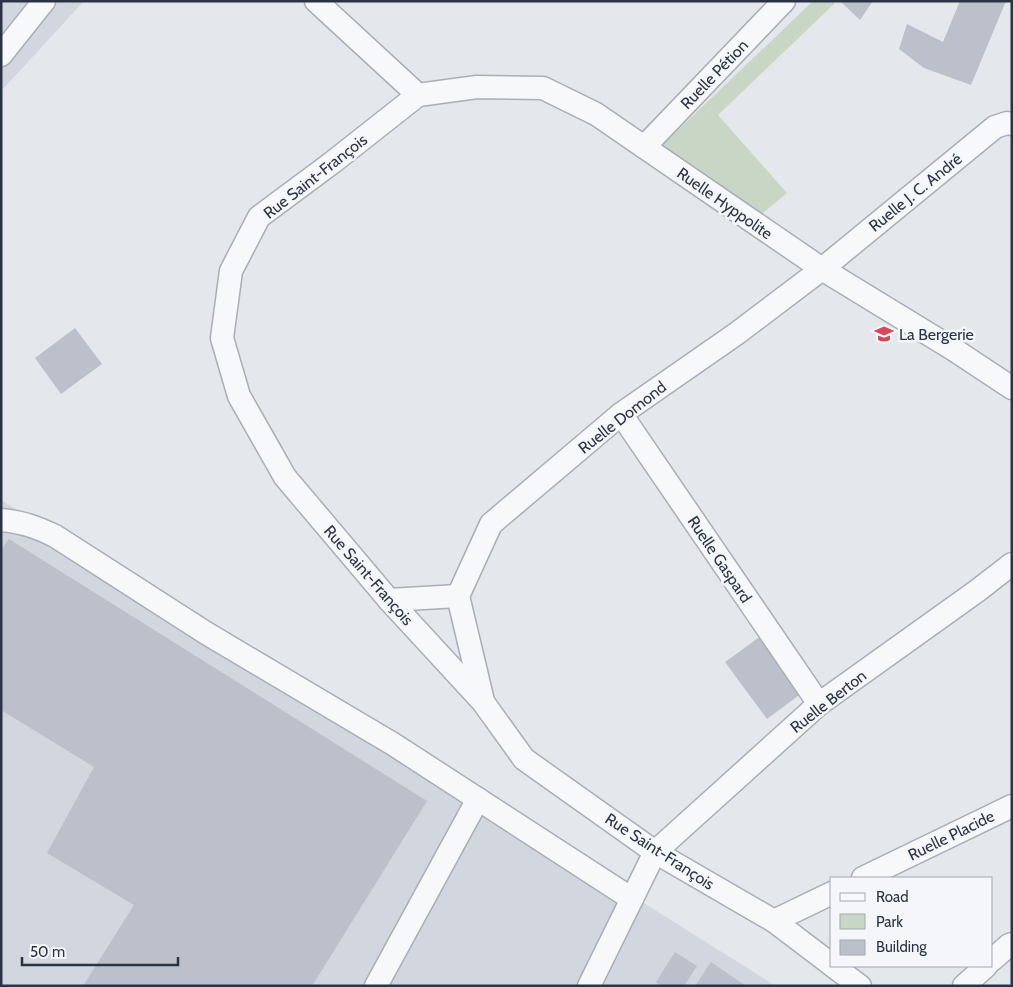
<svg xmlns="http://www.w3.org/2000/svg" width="1013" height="987" viewBox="0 0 1013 987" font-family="Cabin,sans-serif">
	<rect width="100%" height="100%" fill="#e4e7ec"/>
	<!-- built -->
	<g fill="#d2d6de">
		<polygon points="1,1 84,1 1,91"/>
		<polygon points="1,500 776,986 1,986"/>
	</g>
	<!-- green -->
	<polygon fill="#c9d6c5" points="813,1 831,1 835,3 718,115 787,193 758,217 659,148"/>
	<!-- building -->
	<g fill="#bbc0ca">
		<polygon points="840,1 873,1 860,20"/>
		<polygon points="960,1 1006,1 971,85 924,68 899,49 907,24 943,42"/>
		<polygon points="75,328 102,364 61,394 35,358"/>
		<polygon points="9,539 427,801 312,986 83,986 134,905 47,853 94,767 1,710 1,550"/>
		<polygon points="761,636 802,693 767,719 725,662"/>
		<polygon points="675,952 697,966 684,986 661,986 656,982"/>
		<polygon points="711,962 746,986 695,986"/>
	</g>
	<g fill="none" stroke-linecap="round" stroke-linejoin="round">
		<!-- minor casing -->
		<g stroke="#a9aeb7" stroke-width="25">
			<g id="minor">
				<polyline points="316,1 418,95"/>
				<polyline points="1,55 44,1"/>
				<polyline points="418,95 333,162 259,217 231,271 222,338 239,396 285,477 389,600 483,702 524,759 655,852 774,921 832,965"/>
				<polyline points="418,95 477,87 543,88 596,114 822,269 953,349 1012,388"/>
				<polyline points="644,147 784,1"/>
				<polyline points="621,414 819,704"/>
				<path d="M1 520C23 522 36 527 55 536L206 633 393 744 632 899"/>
				<polyline points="389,600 458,596"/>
				<polyline points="483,701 458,596 491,524 621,414 736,334 822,269 995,127 1007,123 1012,124"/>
				<polyline points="863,878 1012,806"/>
				<polyline points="774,921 832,893"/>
				<polyline points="992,960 1009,945 1012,944"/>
				<polyline points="833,966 860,986"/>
				<polyline points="376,986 478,799"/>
				<polyline points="589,986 655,852 819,704 977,591 1012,564"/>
				<polyline points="964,986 986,966"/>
			</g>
		</g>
		<!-- minor -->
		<use href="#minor" stroke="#f7f8fa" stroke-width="22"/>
	</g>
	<!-- icons -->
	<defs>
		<g id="school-bare" transform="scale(1.5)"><path d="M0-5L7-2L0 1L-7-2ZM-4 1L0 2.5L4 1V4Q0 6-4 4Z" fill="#d1495b" stroke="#f4f6f9" stroke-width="2.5" paint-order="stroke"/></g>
	</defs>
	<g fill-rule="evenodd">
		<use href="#school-bare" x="884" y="334"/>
	</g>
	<g text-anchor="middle" stroke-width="5" stroke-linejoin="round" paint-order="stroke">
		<!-- street labels -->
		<g font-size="16" fill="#2b3445" stroke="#f4f6f9">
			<text transform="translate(714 74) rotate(-46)" y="6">Ruelle Pétion</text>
			<text transform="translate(315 176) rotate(-38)" y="6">Rue Saint-François</text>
			<text transform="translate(915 192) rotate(-39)" y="6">Ruelle J. C. André</text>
			<text transform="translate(725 203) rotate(35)" y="6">Ruelle Hyppolite</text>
			<text transform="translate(622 417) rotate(-38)" y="6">Ruelle Domond</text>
			<text transform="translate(720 559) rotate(56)" y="6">Ruelle Gaspard</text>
			<text transform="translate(369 575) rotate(49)" y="6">Rue Saint-François</text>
			<text transform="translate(828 701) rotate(-38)" y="6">Ruelle Berton</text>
			<text transform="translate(951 835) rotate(-26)" y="6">Ruelle Placide</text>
			<text transform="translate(660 851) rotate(33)" y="6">Rue Saint-François</text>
		</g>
		<!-- poi labels -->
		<g font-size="16" fill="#2b3445" stroke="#f4f6f9" text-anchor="start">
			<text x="899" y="340">La Bergerie</text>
		</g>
	</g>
	<!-- border -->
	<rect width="1013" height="987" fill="none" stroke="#2b3445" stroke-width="5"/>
	<!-- legend -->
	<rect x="830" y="877" width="162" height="90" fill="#f4f6f9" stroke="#a4a8b1"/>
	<rect x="840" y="893" width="25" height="8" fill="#f7f8fa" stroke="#a4a8b1"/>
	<text x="876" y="902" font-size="15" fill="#2b3445">Road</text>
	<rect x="840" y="914" width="25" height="15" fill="#c9d6c5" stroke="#a4a8b1"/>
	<text x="876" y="927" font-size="15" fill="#2b3445">Park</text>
	<rect x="840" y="940" width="25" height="15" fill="#bbc0ca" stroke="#a4a8b1"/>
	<text x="876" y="952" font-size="15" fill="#2b3445">Building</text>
	<!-- scale -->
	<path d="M22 957v8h156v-8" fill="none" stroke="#2b3445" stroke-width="2.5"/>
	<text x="30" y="957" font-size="15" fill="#2b3445" stroke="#f4f6f9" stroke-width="4" paint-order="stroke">50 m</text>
</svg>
